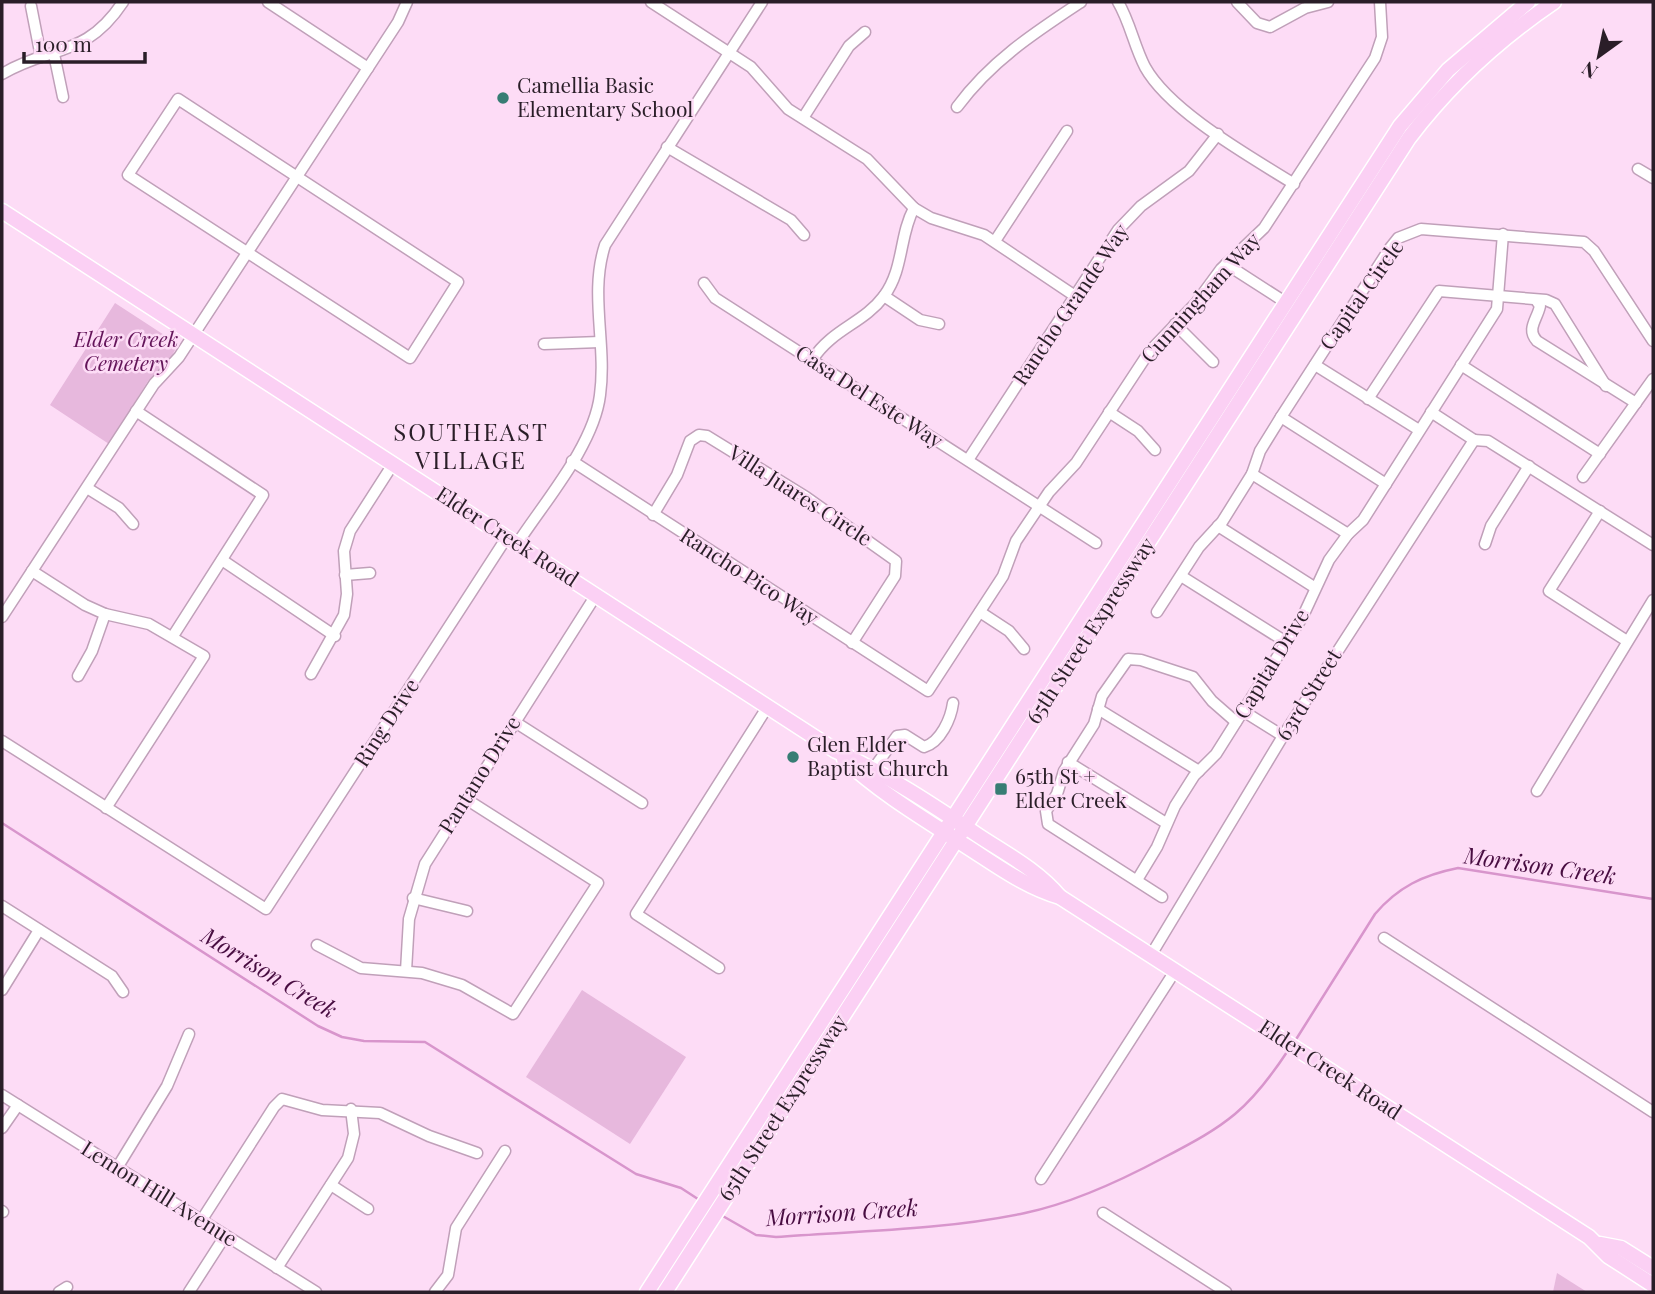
<svg xmlns="http://www.w3.org/2000/svg" width="1655" height="1294" viewBox="0 0 1655 1294" font-family="'Playfair Display',serif">
	<rect width="100%" height="100%" fill="#fddcf6"/>
	<!-- green -->
	<g fill="#e7b8dd">
		<polygon points="115,303 178,344 170,360 148,381 109,444 50,405"/>
		<polygon points="582,990 686,1057 630,1144 526,1077"/>
		<polygon points="1557,1273 1587,1292 1553,1292"/>
	</g>
	<g fill="none" stroke-linecap="round" stroke-linejoin="round">
		<!-- stream -->
		<g stroke="#d895cc" stroke-width="2.5">
			<polyline points="2,823 318,1026 342,1037 364,1041 425,1042 636,1174 681,1188 701,1201"/>
			<path d="M1295 1041 1375 914C1398 887 1423 875 1458 868L1653 899"/>
			<path d="M721 1215 756 1235 776 1237C858 1231 944 1230 1025 1213 1073 1203 1120 1181 1163 1158 1227 1125 1249 1110 1289 1049"/>
		</g>
		<!-- minor casing -->
		<g stroke="#c0a0b9" stroke-width="13">
			<g id="minor">
				<polyline points="268,2 368,68"/>
				<polyline points="651,2 751,67 788,109 867,159 914,208 931,218 984,235 1075,296"/>
				<path d="M1118 2C1130 22 1134 46 1145 67 1170 112 1251 157 1294 184"/>
				<polyline points="1237,2 1257,23 1270,27 1305,8 1328,2"/>
				<polyline points="31,6 41,57"/>
				<polyline points="54,54 63,97"/>
				<path d="M2 74C51 45 86 58 123 2"/>
				<polygon points="178,99 458,282 410,358 128,175"/>
				<path d="M957 107C991 61 1034 33 1081 2"/>
				<polyline points="803,118 849,46 865,32"/>
				<polyline points="667,147 791,220 804,235"/>
				<polyline points="1638,169 1653,178"/>
				<polyline points="995,241 1067,131"/>
				<polyline points="1226,264 1285,302"/>
				<polyline points="704,283 715,298 1096,543"/>
				<polyline points="884,296 920,320 939,324"/>
				<path d="M1536 300 1540 306C1537 320 1526 329 1537 341L1636 403"/>
				<polyline points="1175,324 1213,362"/>
				<polyline points="544,344 600,342"/>
				<path d="M812 360C833 328 863 324 884 296 904 269 899 236 914 208"/>
				<polyline points="1315,365 1419,430"/>
				<polyline points="1461,365 1600,454"/>
				<polyline points="1368,399 1439,291 1546,300 1555,304 1606,386"/>
				<polyline points="136,411 263,495 173,636"/>
				<polyline points="1109,412 1138,431 1155,450"/>
				<polyline points="1431,412 1474,440"/>
				<polyline points="1281,417 1386,484"/>
				<polyline points="1474,440 1488,441 1653,545"/>
				<polyline points="968,460 1118,230 1141,206 1189,171 1218,134"/>
				<polyline points="572,461 928,691 1003,576 1016,541 1049,492 1076,463 1149,352 1196,303 1221,269 1264,228 1375,58 1382,37 1380,2"/>
				<polyline points="1252,474 1348,534"/>
				<polyline points="1583,477 1653,379"/>
				<polyline points="87,488 119,508 133,524"/>
				<polyline points="1600,511 1549,591 1627,641"/>
				<polyline points="653,515 677,475 690,441 699,435 707,436 806,497 896,561 895,576 852,643"/>
				<polyline points="1218,526 1314,587"/>
				<path d="M517 544C545 501 594 445 600 395 607 344 589 294 605 245L762 2"/>
				<polyline points="1485,544 1491,526 1529,466"/>
				<polyline points="222,560 335,636"/>
				<polyline points="32,571 85,605 105,614 149,624 204,656 106,808"/>
				<polyline points="345,575 370,573"/>
				<polyline points="1181,576 1286,642"/>
				<polyline points="980,612 1009,631 1024,649"/>
				<polyline points="1157,612 1199,547 1222,522 1252,474 1260,451 1281,417 1390,248 1398,238 1421,229 1584,242 1594,251 1653,341"/>
				<polyline points="2,617 154,384 179,357 398,22 407,2"/>
				<polyline points="311,674 344,615 347,594 344,551 350,531 393,464"/>
				<polyline points="78,676 92,651 105,614"/>
				<polyline points="1098,709 1199,771"/>
				<polyline points="1243,711 1283,736"/>
				<polyline points="515,722 642,803"/>
				<polyline points="2,741 266,909 507,537"/>
				<polyline points="1068,762 1166,823"/>
				<path d="M874 768 897 736 905 735 924 747C941 742 951 718 953 703"/>
				<polyline points="1537,791 1653,600"/>
				<polyline points="1137,880 1157,847 1175,806 1194,776 1216,754 1303,616 1329,560 1348,534 1363,520 1497,309 1503,234"/>
				<polyline points="1162,897 1048,824 1046,811 1057,794 1064,771 1094,724 1102,696 1128,659 1141,660 1193,677 1212,701 1236,722"/>
				<polyline points="413,898 467,911"/>
				<polyline points="2,906 112,976 123,992"/>
				<polyline points="1384,938 1653,1112"/>
				<polyline points="317,945 361,968 422,973 462,985 513,1014 598,883 466,799"/>
				<polyline points="1151,955 1283,736 1474,440"/>
				<polyline points="719,968 636,914 768,706"/>
				<polyline points="406,971 409,919 425,864 596,595"/>
				<polyline points="2,990 39,930"/>
				<polyline points="2,1095 316,1292"/>
				<polyline points="2,1128 18,1105"/>
				<polyline points="117,1168 167,1086 189,1034"/>
				<polyline points="1041,1179 1175,971"/>
				<polyline points="331,1185 368,1209"/>
				<polyline points="2,1211 3,1212"/>
				<polyline points="1103,1213 1226,1292"/>
				<polyline points="201,1221 274,1107 282,1099 322,1110 380,1113 429,1136 477,1153"/>
				<polyline points="277,1268 348,1158 354,1134 351,1109"/>
				<polyline points="59,1292 67,1287"/>
				<polyline points="189,1292 225,1236"/>
				<polyline points="435,1292 448,1275 456,1228 505,1151"/>
			</g>
		</g>
		<!-- major casing -->
		<g stroke="#fff" stroke-width="17">
			<g id="major">
				<path d="M2 211 836 751C886 774 933 805 979 836 1008 855 1037 870 1060 897"/>
				<path d="M844 759C880 793 924 819 966 846 996 865 1025 887 1060 897L1589 1237 1608 1256 1653 1285"/>
				<polyline points="1600,1244 1621,1248 1653,1268"/>
				<polyline points="647,1292 1400,126 1448,70 1528,2"/>
				<path d="M665 1292 1409 138C1450 84 1498 40 1554 2"/>
			</g>
		</g>
		<!-- minor -->
		<use href="#minor" stroke="#fff" stroke-width="10"/>
		<!-- major -->
		<use href="#major" stroke="#fbd0f4" stroke-width="14"/>
	</g>
	<!-- markers -->
	<g fill="#377d74" stroke="#fddcf6" stroke-width="2.5">
		<circle cx="503" cy="98" r="7"/>
		<circle cx="793" cy="757" r="7"/>
		<rect x="994" y="782" width="14" height="14" rx="3.5"/>
	</g>
	<g text-anchor="middle" stroke-width="5" stroke-linejoin="round" paint-order="stroke">
		<!-- poi labels -->
		<g font-size="21" fill="#2a1e28" stroke="#fddcf6" text-anchor="start">
			<text x="517" y="93">Camellia Basic<tspan x="517" dy="24">Elementary School</tspan></text>
			<text x="807" y="752">Glen Elder<tspan x="807" dy="24">Baptist Church</tspan></text>
			<text x="1015" y="784">65th St +<tspan x="1015" dy="24">Elder Creek</tspan></text>
		</g>
		<!-- street labels -->
		<g font-size="21" fill="#2a1e28" stroke="#fddcf6">
			<text transform="translate(1362 295) rotate(-55)" y="7">Capital Circle</text>
			<text transform="translate(1201 298) rotate(-48)" y="7">Cunningham Way</text>
			<text transform="translate(1071 305) rotate(-56)" y="7">Rancho Grande Way</text>
			<text transform="translate(869 397) rotate(33)" y="7">Casa Del Este Way</text>
			<text transform="translate(800 496) rotate(33)" y="7">Villa Juares Circle</text>
			<text transform="translate(507 537) rotate(33)" y="7">Elder Creek Road</text>
			<text transform="translate(749 577) rotate(33)" y="7">Rancho Pico Way</text>
			<text transform="translate(1091 631) rotate(-57)" y="7">65th Street Expressway</text>
			<text transform="translate(1272 664) rotate(-59)" y="7">Capital Drive</text>
			<text transform="translate(1309 695) rotate(-58)" y="7">63rd Street</text>
			<text transform="translate(387 723) rotate(-57)" y="7">Ring Drive</text>
			<text transform="translate(480 775) rotate(-58)" y="7">Pantano Drive</text>
			<text transform="translate(1330 1070) rotate(33)" y="7">Elder Creek Road</text>
			<text transform="translate(783 1108) rotate(-57)" y="7">65th Street Expressway</text>
			<text transform="translate(159 1194) rotate(32)" y="7">Lemon Hill Avenue</text>
		</g>
		<!-- park labels -->
		<g font-size="21" font-style="italic" fill="#631459" stroke="#fddcf6">
			<text x="126" y="347">Elder Creek<tspan x="126" dy="24">Cemetery</tspan></text>
		</g>
		<!-- water labels -->
		<g font-size="23" font-style="italic" fill="#480d41" stroke="#fddcf6">
			<text transform="translate(1540 866) rotate(8)" y="8">Morrison Creek</text>
			<text transform="translate(269 973) rotate(31)" y="8">Morrison Creek</text>
			<text transform="translate(842 1213) rotate(-4)" y="8">Morrison Creek</text>
		</g>
		<!-- quarter labels -->
		<g font-size="24" letter-spacing="2" fill="#2a1e28" stroke="#fddcf6">
			<text x="471" y="441">SOUTHEAST<tspan x="471" dy="28">VILLAGE</tspan></text>
		</g>
	</g>
	<!-- border -->
	<rect width="1655" height="1294" fill="none" stroke="#2a1e28" stroke-width="7"/>
	<!-- north arrow -->
	<g transform="translate(1599 56) rotate(213)" stroke="#fddcf6" stroke-width="5" paint-order="stroke">
	<path d="M0-5L12 26L0 18L-12 26Z" fill="#2a1e28"/>
	<text y="-10" font-size="19" font-weight="bold" text-anchor="middle" fill="#2a1e28">N</text>
	</g>
	<!-- scale -->
	<path d="M24 52v10h121v-10" fill="none" stroke="#2a1e28" stroke-width="3.5"/>
	<text x="35" y="52" font-size="21" fill="#2a1e28" stroke="#fddcf6" stroke-width="5" paint-order="stroke">100 m</text>
</svg>
